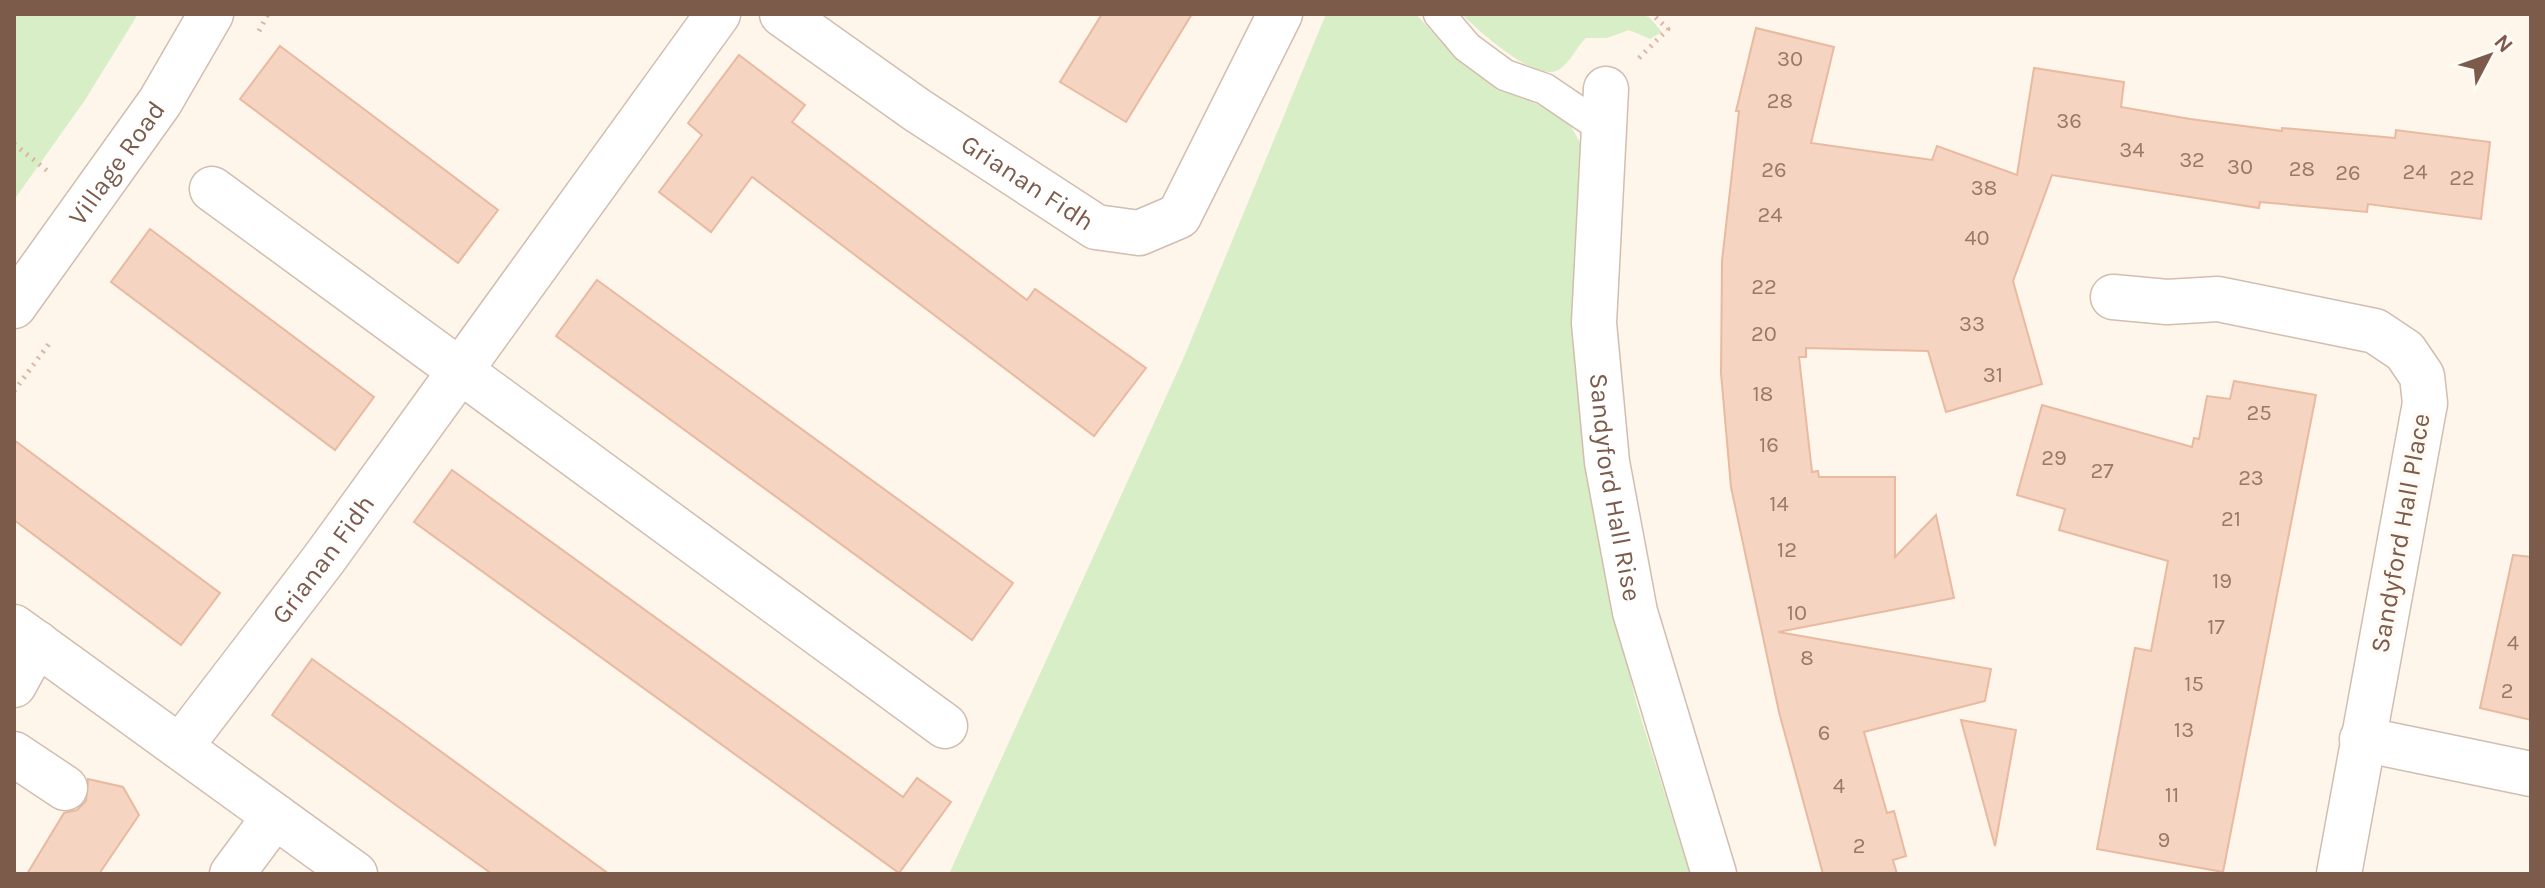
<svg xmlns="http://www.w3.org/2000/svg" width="2545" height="888" viewBox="0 0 2545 888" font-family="Karla,sans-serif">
	<rect width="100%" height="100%" fill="#fef6eb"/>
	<!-- green -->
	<g fill="#d8eec7">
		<polygon points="14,14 138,14 85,100 14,200"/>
		<polygon points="1326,14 1416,14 1449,50 1475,70 1515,95 1565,116 1581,144 1614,603 1636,702 1690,874 949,874 1184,357"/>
		<path d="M1462 14H1637L1649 17 1662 32 1650 39 1629 30 1607 38H1586C1576 47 1569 66 1556 71 1533 80 1477 30 1462 14Z"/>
	</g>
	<!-- building -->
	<g fill="#f5d4c1" stroke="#e9b9a0" stroke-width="2">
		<polygon points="1102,14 1192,14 1126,122 1060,82"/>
		<polygon points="1756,28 1834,47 1811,143 1932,160 1937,146 2017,175 2034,68 2124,82 2121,107 2190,119 2282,131 2282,128 2395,138 2396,130 2490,142 2481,219 2368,204 2367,212 2260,202 2259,208 2052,175 2013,281 2042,384 1946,412 1928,351 1806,348 1806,357 1799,357 1812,472 1818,471 1819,477 1895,477 1895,557 1936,515 1954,598 1778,632 1991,669 1985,701 1864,732 1887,813 1894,811 1906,856 1893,860 1897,874 1823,874 1779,712 1731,487 1721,373 1722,261 1739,111 1736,111"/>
		<polygon points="280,46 498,210 458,263 240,99"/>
		<polygon points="739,55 805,105 792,122 1027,300 1035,289 1146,368 1094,436 752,177 711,232 659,192 702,135 688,123"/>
		<polygon points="150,229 374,397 335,450 111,282"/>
		<polygon points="597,280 1013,583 972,640 556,336"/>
		<polygon points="2234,381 2316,395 2223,872 2097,849 2135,648 2151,651 2168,561 2059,530 2065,509 2017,495 2042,405 2192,447 2194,438 2199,439 2207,396 2230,399"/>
		<polygon points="14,440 220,593 181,645 14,520"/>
		<polygon points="452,470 903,797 917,778 951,802 899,873 414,522"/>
		<polygon points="2513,555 2531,557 2531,720 2480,708"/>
		<polygon points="312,659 399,721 609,874 492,874 400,808 272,715"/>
		<polygon points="1961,720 2016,730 1995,846"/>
		<polygon points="88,779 123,787 139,815 99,874 27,874 64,813 77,810 86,801"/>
	</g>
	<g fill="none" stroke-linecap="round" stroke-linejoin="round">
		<!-- lane casing -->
		<g stroke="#d2bdaf" stroke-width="33">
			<polyline id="lane" points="1439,14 1467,47 1505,75 1545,89 1604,129"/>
		</g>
		<!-- street casing -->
		<g stroke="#d2bdaf" stroke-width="47">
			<g id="street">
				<path id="s1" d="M782 14 917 110 1096 227 1139 233 1179 216 1280 14"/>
				<path id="s2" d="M1606 89 1594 323 1607 462 1635 612 1714 874"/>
				<polyline points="212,189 945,726"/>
				<polyline points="2113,297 2167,302 2218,299 2375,331 2405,351 2422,376 2425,403 2339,874"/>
				<path id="s3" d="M14 306 160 102 211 14"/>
				<polyline points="14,627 355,874"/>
				<polyline points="14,685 37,643"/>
				<polyline points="2362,739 2531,774"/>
				<path id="s4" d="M180 747 324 559 718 14"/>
				<polyline points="14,754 65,788"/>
				<polyline points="232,874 275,816"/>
			</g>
		</g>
		<!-- path -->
		<g stroke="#dbb7a3" stroke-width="5" stroke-dasharray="2 6" stroke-linecap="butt">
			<polyline points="259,31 268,14"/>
			<polyline points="1639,58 1668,29 1652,14"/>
			<polyline points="14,144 50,173"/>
			<polyline points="14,391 51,341"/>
		</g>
		<!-- lane -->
		<use href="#lane" stroke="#fff" stroke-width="30"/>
		<!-- street -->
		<use href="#street" stroke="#fff" stroke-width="44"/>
	</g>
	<g text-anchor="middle" stroke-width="7" stroke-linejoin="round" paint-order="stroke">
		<!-- number labels -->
		<g font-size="22" fill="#9a7968">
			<text x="1790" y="66">30</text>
			<text x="1780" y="108">28</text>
			<text x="2069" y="128">36</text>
			<text x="2132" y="157">34</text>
			<text x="2192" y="167">32</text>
			<text x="2240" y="174">30</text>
			<text x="2302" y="176">28</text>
			<text x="1774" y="177">26</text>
			<text x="2415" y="179">24</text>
			<text x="2348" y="180">26</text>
			<text x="2462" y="185">22</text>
			<text x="1984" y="195">38</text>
			<text x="1770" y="222">24</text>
			<text x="1977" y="245">40</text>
			<text x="1764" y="294">22</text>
			<text x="1972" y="331">33</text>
			<text x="1764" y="341">20</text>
			<text x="1993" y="382">31</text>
			<text x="1763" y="401">18</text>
			<text x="2259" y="420">25</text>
			<text x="1769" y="452">16</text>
			<text x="2054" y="465">29</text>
			<text x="2102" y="478">27</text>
			<text x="2251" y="485">23</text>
			<text x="1779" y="511">14</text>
			<text x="2231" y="526">21</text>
			<text x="1787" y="557">12</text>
			<text x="2222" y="588">19</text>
			<text x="1797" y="620">10</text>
			<text x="2216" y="634">17</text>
			<text x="2513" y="650">4</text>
			<text x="1807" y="665">8</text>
			<text x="2194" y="691">15</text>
			<text x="2507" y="698">2</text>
			<text x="2184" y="737">13</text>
			<text x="1824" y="740">6</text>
			<text x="1839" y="793">4</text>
			<text x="2172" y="802">11</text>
			<text x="2164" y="847">9</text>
			<text x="1859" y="853">2</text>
		</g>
		<!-- street labels -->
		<g font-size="26" fill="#7c5b4b" stroke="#fffaf3">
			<text dy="9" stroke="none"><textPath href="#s3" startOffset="176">Village Road</textPath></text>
			<text dy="9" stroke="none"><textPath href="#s1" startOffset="298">Grianan Fidh</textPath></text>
			<text dy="9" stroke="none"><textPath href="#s2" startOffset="400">Sandyford Hall Rise</textPath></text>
			<text transform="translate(2400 533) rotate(-80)" y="9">Sandyford Hall Place</text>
			<text dy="9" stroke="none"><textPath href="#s4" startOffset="236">Grianan Fidh</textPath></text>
		</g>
	</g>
	<!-- border -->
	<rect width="2545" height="888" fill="none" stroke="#7c5b4b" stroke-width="32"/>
	<!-- north arrow -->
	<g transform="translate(2489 56) rotate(49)" stroke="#fffaf3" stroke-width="6" paint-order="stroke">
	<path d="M0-6L14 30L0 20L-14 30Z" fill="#7c5b4b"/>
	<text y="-12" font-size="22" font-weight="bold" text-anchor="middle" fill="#7c5b4b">N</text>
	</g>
</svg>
